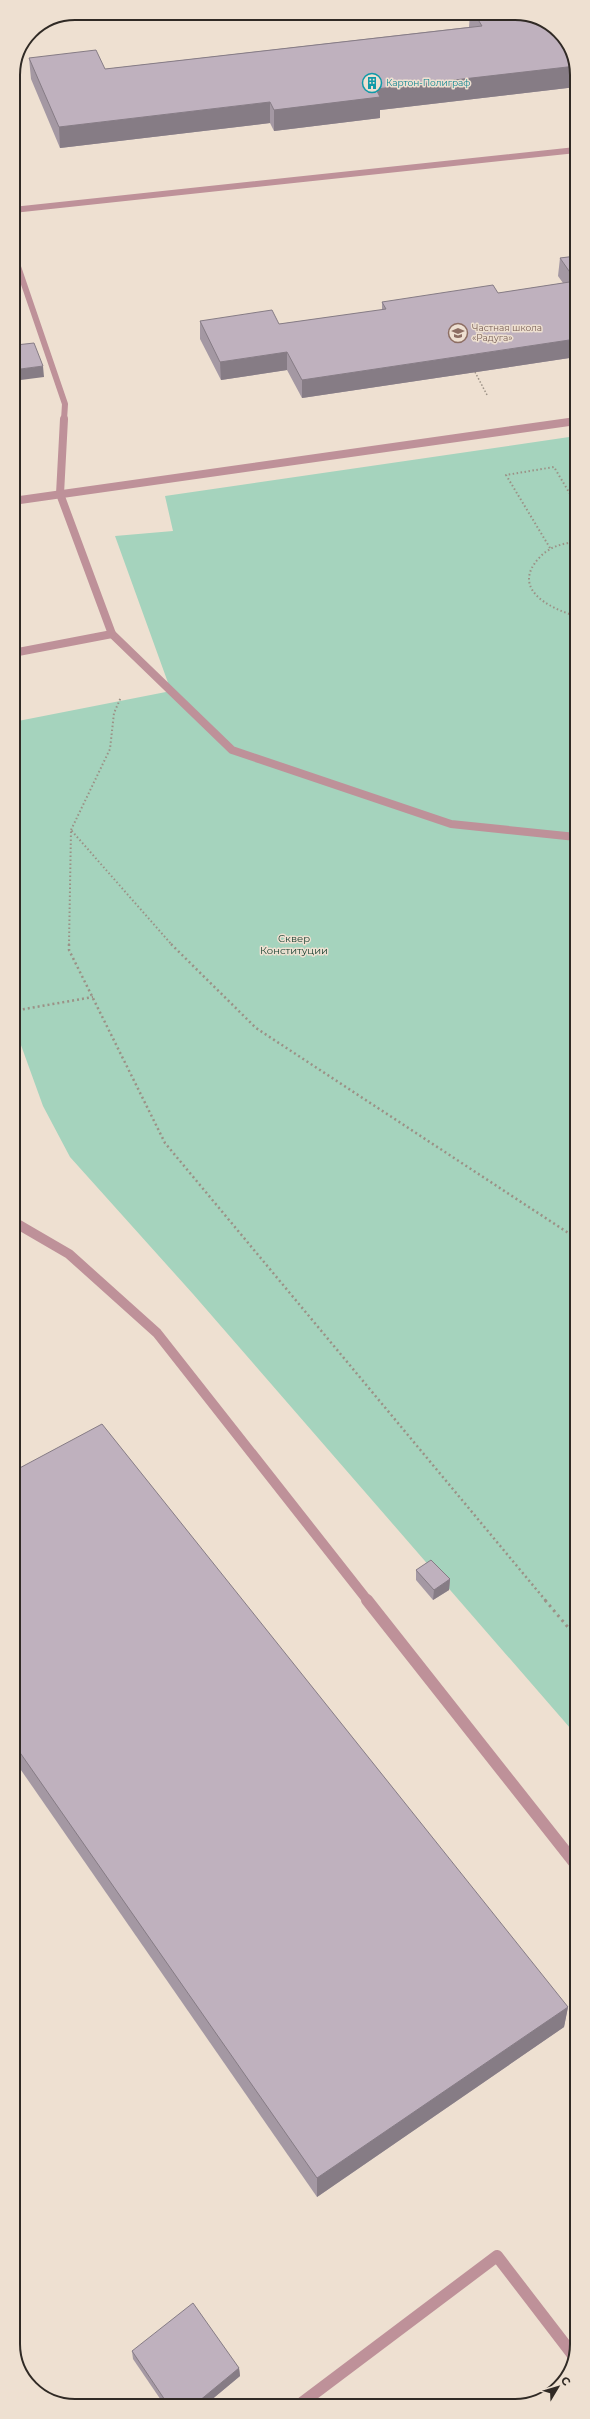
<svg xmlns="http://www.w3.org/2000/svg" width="590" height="2419" viewBox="0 0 590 2419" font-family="Montserrat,sans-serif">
	<rect width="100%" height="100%" fill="#eee0d1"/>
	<!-- green -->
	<polygon fill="#a5d3bd" points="576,436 577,1736 193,1294 70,1157 43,1106 13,1023 13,722 171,691 115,536 173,531 165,496"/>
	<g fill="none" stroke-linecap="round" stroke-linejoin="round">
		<!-- path-far3 -->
		<polyline stroke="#9b9186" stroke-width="1.5" stroke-dasharray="1.5 2" stroke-linecap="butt" points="475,372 487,395"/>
		<!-- path-far2 -->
		<g stroke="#9b9186" stroke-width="2" stroke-dasharray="1.5 2.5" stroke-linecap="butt">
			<path d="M576 542C563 543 549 547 540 557 510 588 548 608 576 616"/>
			<polyline points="550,548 506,475 554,467 576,504"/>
			<polyline points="71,830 110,749 114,713 121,697"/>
			<polyline points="69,945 71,830 172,945"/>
		</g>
		<!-- path-far1 -->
		<g stroke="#9b9186" stroke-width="2.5" stroke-dasharray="2 3" stroke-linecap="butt">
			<polyline points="69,944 69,950 165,1143 546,1601"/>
			<polyline points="171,944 256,1028 576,1238"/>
			<polyline points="13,1011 93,997"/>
		</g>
		<!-- path -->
		<polyline stroke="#9b9186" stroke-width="3" stroke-dasharray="2.5 4" stroke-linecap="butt" points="545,1600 577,1638"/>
		<!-- minor-far3 -->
		<g stroke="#be9199" stroke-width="6">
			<polyline points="13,210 576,150"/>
			<polyline points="13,252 65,404 64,420"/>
		</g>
		<!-- minor-far2 -->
		<g stroke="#be9199" stroke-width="8">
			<polyline points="64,419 60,494 112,634 232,750 451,824 576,837"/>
			<polyline points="13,501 576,421"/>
			<polyline points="13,653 112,634"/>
		</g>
		<!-- minor-far1 -->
		<polyline stroke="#be9199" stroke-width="10" points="14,1222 69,1254 157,1333 368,1601"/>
		<!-- minor -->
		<g stroke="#be9199" stroke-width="12">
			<polyline points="367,1600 577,1866"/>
			<polyline points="299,2405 497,2256 573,2355"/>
		</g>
	</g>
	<!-- wall -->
	<g fill="#a498a3">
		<polygon points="470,13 523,14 576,63 576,87 380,110 380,118 274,131 270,123 60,148 31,79 29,58 105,69 469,27"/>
		<polygon points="576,256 576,357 302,398 287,370 221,380 200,339 200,321 279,324 382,310 382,302 498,293 563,283 558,276 560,258"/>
		<polygon points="14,1471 568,2007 564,2027 317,2197 14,1760"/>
		<polygon points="416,1570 450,1579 449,1590 433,1600 416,1580"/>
		<polygon points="132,2351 239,2368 240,2376 204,2406 165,2406 133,2359"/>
	</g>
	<!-- shaded-wall -->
	<g fill="#867c85">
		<polygon points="576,66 576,87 380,110 380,118 274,131 274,110 376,89"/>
		<polygon points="270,102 270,123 60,148 59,127"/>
		<polygon points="576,339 576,357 302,398 302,380"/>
		<polygon points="13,344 16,344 18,367 13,368"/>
		<polygon points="287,352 287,370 221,380 220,362"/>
		<polygon points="43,366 44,377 13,381 13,370"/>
		<polygon points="450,1579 449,1590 433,1600 434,1590"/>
		<polygon points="568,2007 564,2027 317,2197 317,2178"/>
		<polygon points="239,2368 240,2376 204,2406 193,2406"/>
	</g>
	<!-- building -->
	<g fill="#bfb1be" stroke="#867c85">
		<polygon points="474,13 523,14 547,25 575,62 576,66 376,89 380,97 274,110 270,102 59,127 29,58 96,50 105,69 482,26"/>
		<polygon points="576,256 576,281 560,258"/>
		<polygon points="576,281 576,339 302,380 287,352 220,362 200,321 272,310 279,324 386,309 382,302 493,285 498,293"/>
		<polygon points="13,335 16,344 13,344"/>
		<polygon points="34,343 43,366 13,370 13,357 17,356 16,345"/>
		<polygon points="102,1424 568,2007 317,2178 14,1744 14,1471"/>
		<polygon points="431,1560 450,1579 434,1590 416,1570"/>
		<polygon points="193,2303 239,2368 193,2406 169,2406 132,2351"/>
	</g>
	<!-- icons -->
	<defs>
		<g id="building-ring" transform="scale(1)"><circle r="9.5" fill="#eee0d1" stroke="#0f9aa8" stroke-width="1.5"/><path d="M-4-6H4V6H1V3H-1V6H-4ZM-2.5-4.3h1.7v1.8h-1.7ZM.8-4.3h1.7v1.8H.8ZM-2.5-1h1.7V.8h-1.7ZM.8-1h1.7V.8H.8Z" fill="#0f9aa8"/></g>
		<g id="school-ring" transform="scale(1)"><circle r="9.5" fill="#eee0d1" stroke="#8d6e63" stroke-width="1.5"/><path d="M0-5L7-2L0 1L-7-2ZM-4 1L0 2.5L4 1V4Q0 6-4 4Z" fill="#8d6e63"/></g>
	</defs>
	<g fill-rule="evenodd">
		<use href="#building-ring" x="372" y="83"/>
		<use href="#school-ring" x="458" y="333"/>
	</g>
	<g text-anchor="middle" stroke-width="3" stroke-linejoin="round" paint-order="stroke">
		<!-- far-culture labels -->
		<g font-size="9" fill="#0d838f" stroke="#eee0d1" text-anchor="start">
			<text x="386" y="86">Картон-Полиграф</text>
		</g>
		<!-- far-education labels -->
		<g font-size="9" fill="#785e54" stroke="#eee0d1" text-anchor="start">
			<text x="472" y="331">Частная школа<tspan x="472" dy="10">«Радуга»</tspan></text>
		</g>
		<!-- park labels -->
		<g font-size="10" fill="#0e3929" stroke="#eee0d1">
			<text x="294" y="942">Сквер<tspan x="294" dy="12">Конституции</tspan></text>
		</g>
	</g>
	<!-- crop -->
	<path d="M0 0H590V2419H0ZM75 20H515A55 55 0 0 1 570 75V2344A55 55 0 0 1 515 2399H75A55 55 0 0 1 20 2344V75A55 55 0 0 1 75 20Z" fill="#eee0d1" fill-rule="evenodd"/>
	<path fill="none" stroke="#302a25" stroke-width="2" d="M75 20H515A55 55 0 0 1 570 75V2344A55 55 0 0 1 515 2399H75A55 55 0 0 1 20 2344V75A55 55 0 0 1 75 20Z"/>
	<!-- north arrow -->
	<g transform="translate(558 2387) rotate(52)" stroke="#eee0d1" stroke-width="3" paint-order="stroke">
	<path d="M0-3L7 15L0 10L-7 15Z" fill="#302a25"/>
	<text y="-6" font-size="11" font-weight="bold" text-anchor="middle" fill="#302a25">С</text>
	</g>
</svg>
